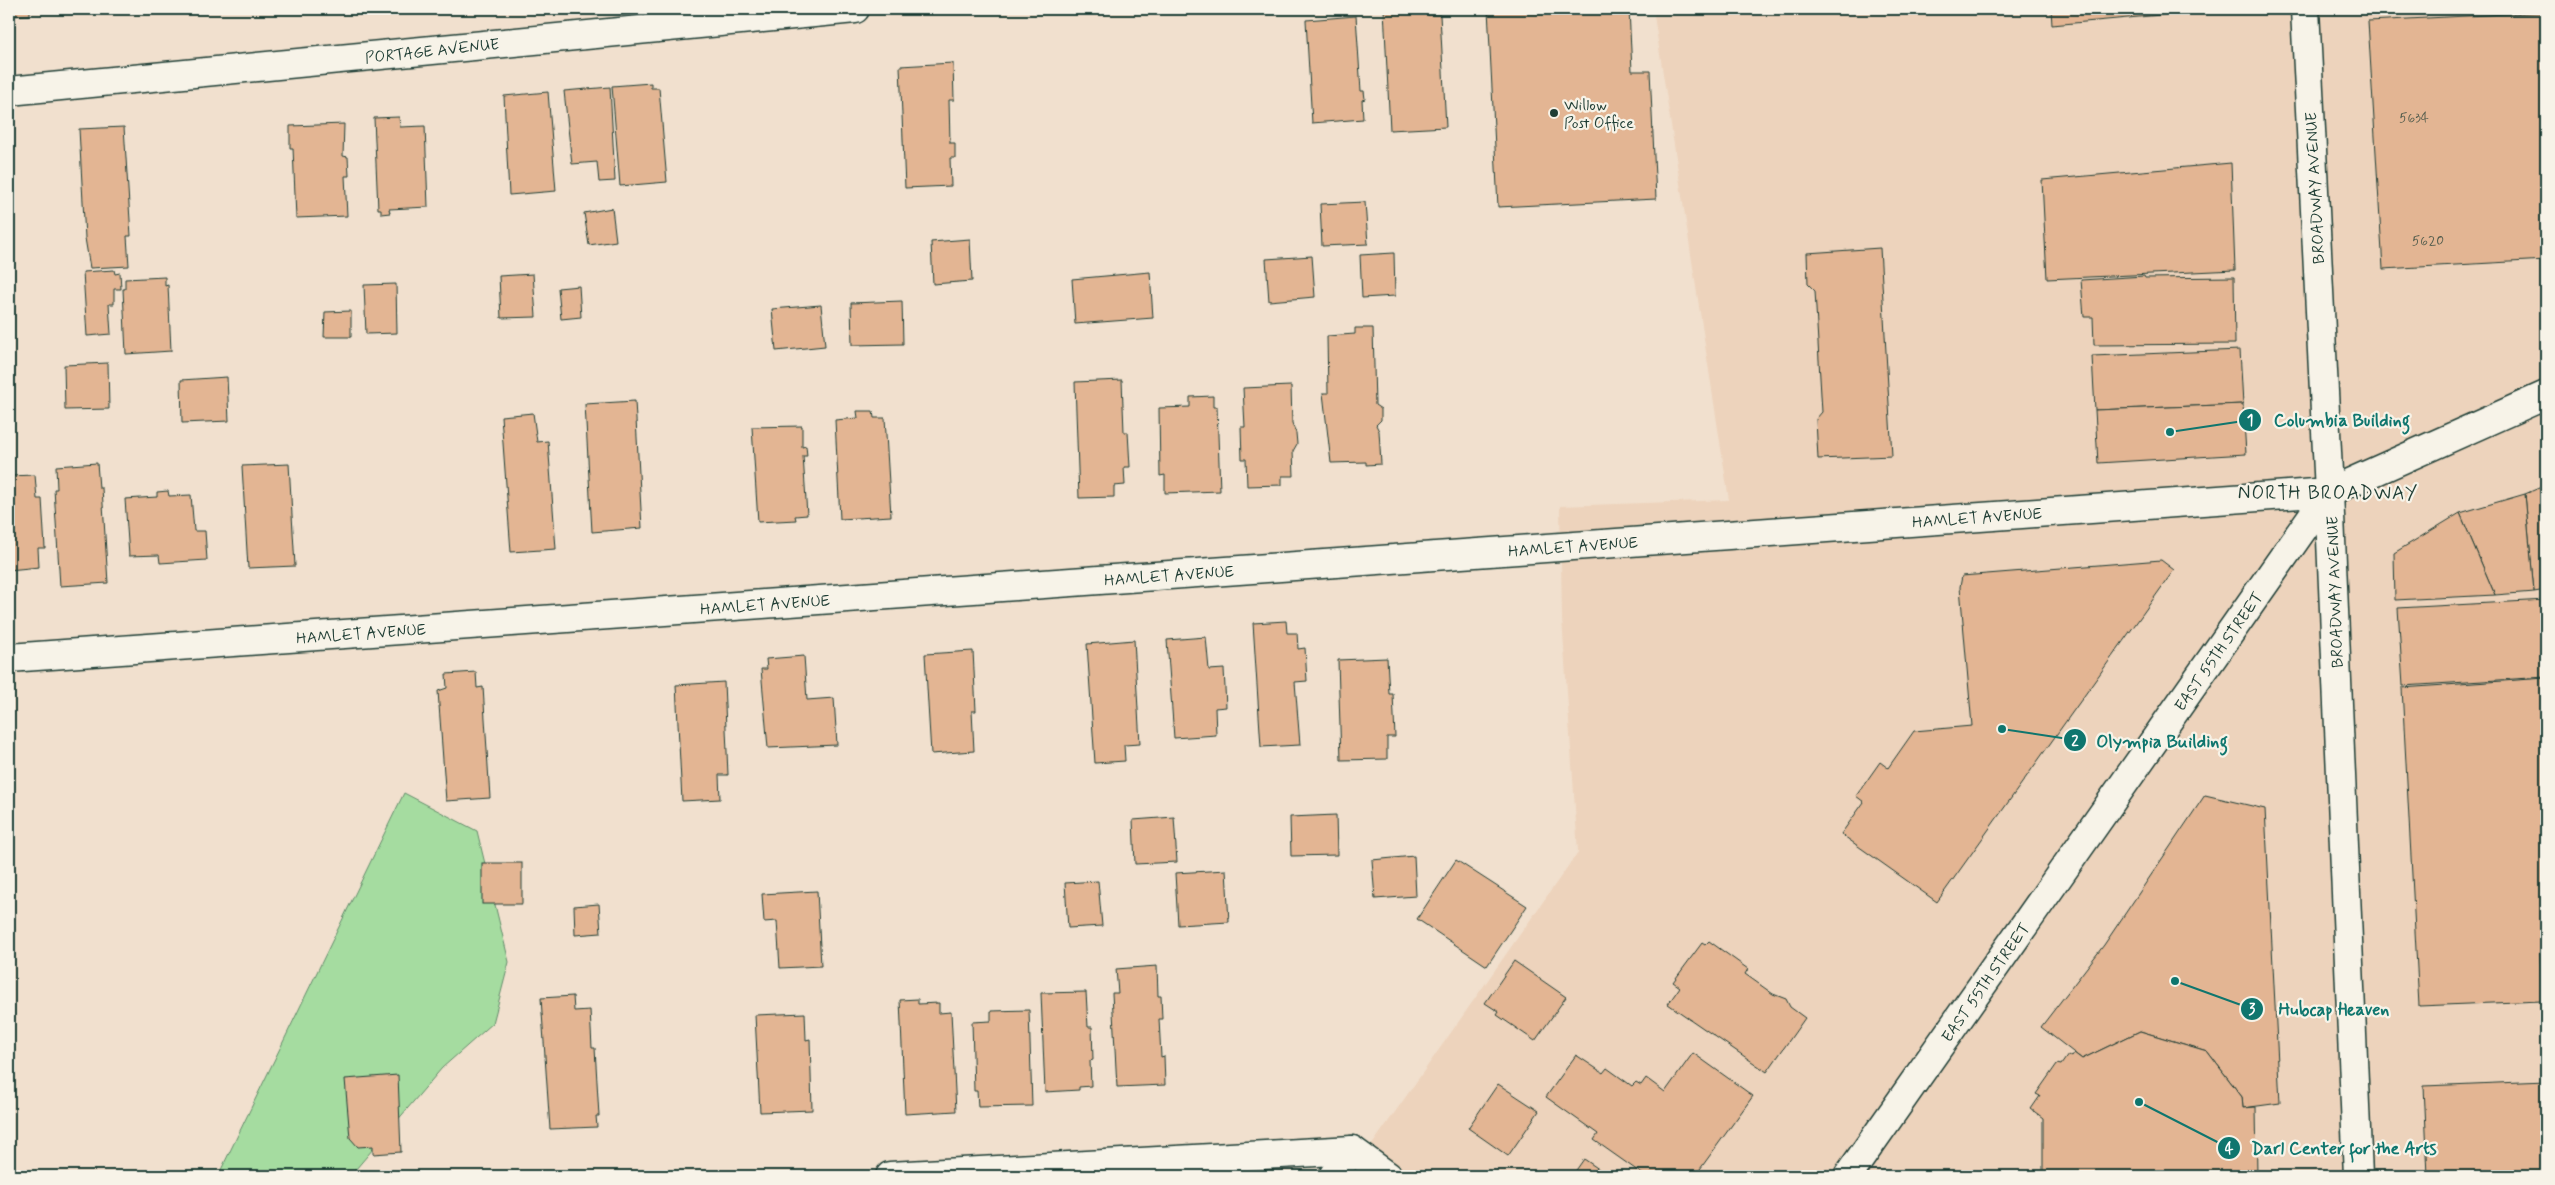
<svg xmlns="http://www.w3.org/2000/svg" width="2555" height="1185" viewBox="0 0 2555 1185" font-family="Mynerve,sans-serif">
	<rect width="100%" height="100%" fill="#f1e0ce"/>
	<filter id="ink" filterUnits="userSpaceOnUse"><feTurbulence type="fractalNoise" baseFrequency=".02" numOctaves="2"/><feDisplacementMap in="SourceGraphic" scale="10" xChannelSelector="R" yChannelSelector="G"/><feConvolveMatrix kernelMatrix="1 2 1 2 8 2 1 2 1" color-interpolation-filters="sRGB"/></filter>
	<g filter="url(#ink)">
		<!-- built -->
		<polygon fill="#edd3bc" points="1653,9 2546,9 2546,1176 1350,1176 1578,852 1562,619 1560,506 1729,500"/>
		<!-- green -->
		<polygon fill="#a5dca0" stroke="#628c6a" points="404,793 477,831 509,962 493,1023 442,1068 350,1176 218,1176"/>
		<!-- building -->
		<g fill="#e3b593" stroke="#1f3d34">
			<polygon points="9,9 30,9 30,15 9,16"/>
			<polygon points="1384,9 1428,9 1428,15 1440,15 1446,127 1390,130"/>
			<polygon points="1488,9 1629,9 1632,71 1650,71 1656,199 1498,207"/>
			<polygon points="2051,9 2215,9 2215,10 2052,25"/>
			<polygon points="2546,12 2546,260 2383,269 2368,21"/>
			<polygon points="1356,16 1361,91 1364,91 1365,99 1362,100 1363,119 1312,123 1306,20"/>
			<polygon points="953,63 954,100 949,100 950,143 955,143 955,158 950,158 951,186 905,188 900,66"/>
			<polygon points="651,83 651,88 659,88 667,182 620,186 612,86"/>
			<polygon points="610,87 615,181 599,182 597,162 572,164 564,91"/>
			<polygon points="548,92 556,191 509,195 504,96"/>
			<polygon points="399,117 400,127 425,126 428,207 389,209 390,213 381,214 381,209 378,209 374,118"/>
			<polygon points="344,124 343,156 348,157 349,176 345,176 347,216 296,218 293,148 290,148 290,126"/>
			<polygon points="124,127 131,236 127,236 129,266 90,268 85,238 79,129"/>
			<polygon points="2231,163 2235,270 2047,279 2042,180"/>
			<polygon points="1365,202 1368,244 1322,246 1320,204"/>
			<polygon points="612,208 616,241 589,245 584,213"/>
			<polygon points="970,239 972,281 933,284 931,242"/>
			<polygon points="1880,248 1892,456 1818,459 1816,419 1822,412 1815,291 1808,284 1807,253"/>
			<polygon points="1394,253 1395,296 1362,298 1360,255"/>
			<polygon points="1312,256 1315,297 1269,301 1266,259"/>
			<polygon points="114,270 115,274 120,273 121,289 114,289 114,304 109,304 111,334 87,336 83,272"/>
			<polygon points="1150,272 1153,318 1075,324 1072,279"/>
			<polygon points="533,274 536,317 501,318 499,276"/>
			<polygon points="2144,276 2145,278 2234,277 2235,344 2094,345 2093,317 2084,317 2081,280"/>
			<polygon points="165,277 165,286 168,285 171,351 126,354 123,289 125,289 125,279"/>
			<polygon points="396,284 397,333 366,334 364,285"/>
			<polygon points="579,286 581,317 561,319 558,288"/>
			<polygon points="902,301 903,344 852,345 851,303"/>
			<polygon points="821,305 825,346 776,351 772,309"/>
			<polygon points="351,311 351,337 324,337 325,312"/>
			<polygon points="1355,328 1373,328 1375,405 1381,409 1381,420 1376,425 1379,431 1381,464 1366,465 1366,462 1331,463 1323,393 1328,393 1327,336 1355,334"/>
			<polygon points="2240,350 2243,404 2095,410 2092,356"/>
			<polygon points="108,363 109,409 65,410 64,365"/>
			<polygon points="227,377 229,421 182,423 181,380"/>
			<polygon points="1122,380 1124,432 1128,432 1130,467 1124,467 1125,485 1114,486 1114,497 1079,498 1075,382"/>
			<polygon points="1291,386 1292,423 1296,433 1297,444 1293,451 1294,476 1282,476 1282,485 1247,486 1246,459 1242,459 1241,427 1245,427 1243,388"/>
			<polygon points="1213,396 1213,407 1217,407 1220,491 1165,493 1165,475 1160,476 1159,408 1190,407 1190,397"/>
			<polygon points="635,401 642,528 592,532 585,404"/>
			<polygon points="2243,404 2246,454 2098,463 2095,410"/>
			<polygon points="857,411 873,411 874,418 885,418 891,516 840,519 835,420 858,418"/>
			<polygon points="533,413 537,442 548,441 556,549 511,552 501,416"/>
			<polygon points="802,426 802,447 806,446 807,456 803,456 807,515 795,516 796,520 758,522 752,427"/>
			<polygon points="97,463 99,488 102,488 108,583 60,586 54,489 57,489 56,466"/>
			<polygon points="289,464 295,566 248,568 242,466"/>
			<polygon points="35,475 37,499 42,499 45,548 38,548 39,567 9,570 9,476"/>
			<polygon points="2546,485 2546,590 2534,592 2525,494"/>
			<polygon points="168,491 169,496 191,495 194,531 205,531 207,560 160,563 159,555 129,556 125,499 157,497 157,492"/>
			<polygon points="2525,494 2534,592 2495,595 2460,513"/>
			<polygon points="2460,513 2495,595 2395,600 2394,553"/>
			<polygon points="2161,560 2174,570 1937,902 1841,834 1864,802 1856,796 1880,762 1888,768 1914,731 1972,726 1960,587 1962,576"/>
			<polygon points="2546,600 2546,677 2403,686 2398,608"/>
			<polygon points="1286,621 1287,633 1297,633 1298,649 1305,648 1307,681 1295,682 1300,745 1261,747 1253,623"/>
			<polygon points="1206,637 1209,670 1224,669 1226,707 1215,708 1216,735 1174,738 1167,640"/>
			<polygon points="1134,640 1140,744 1124,745 1125,761 1095,763 1087,644"/>
			<polygon points="973,651 976,711 972,711 974,751 931,754 925,654"/>
			<polygon points="804,656 807,700 834,698 837,745 768,748 761,669 767,669 766,659"/>
			<polygon points="1387,658 1389,694 1393,694 1395,737 1387,737 1387,759 1341,760 1338,660"/>
			<polygon points="476,672 477,688 483,687 490,798 446,801 438,691 447,688 446,674"/>
			<polygon points="2546,678 2546,952 2540,953 2542,1001 2419,1006 2402,688"/>
			<polygon points="724,682 728,775 719,775 720,799 682,801 676,685"/>
			<polygon points="2205,795 2265,809 2280,1103 2243,1108 2242,1097 2207,1051 2140,1031 2082,1059 2041,1027 2104,945"/>
			<polygon points="1336,815 1337,855 1291,856 1290,817"/>
			<polygon points="1174,817 1177,862 1135,864 1133,820"/>
			<polygon points="1414,856 1416,896 1375,899 1372,860"/>
			<polygon points="1456,860 1527,906 1487,966 1417,919"/>
			<rect x="482" y="863" width="40" height="41"/>
			<polygon points="1226,870 1229,922 1178,925 1175,873"/>
			<polygon points="1098,881 1102,926 1068,928 1065,883"/>
			<polygon points="817,891 821,966 780,968 777,921 764,922 762,894"/>
			<polygon points="599,904 601,933 575,935 574,906"/>
			<polygon points="1709,941 1748,969 1745,974 1773,994 1786,999 1790,1007 1805,1018 1767,1072 1668,1004 1680,987 1673,982 1702,943 1705,945"/>
			<polygon points="1514,961 1566,997 1535,1041 1497,1015 1499,1012 1485,1003"/>
			<polygon points="1157,966 1158,996 1161,996 1162,1019 1159,1019 1161,1057 1164,1056 1165,1085 1117,1087 1112,993 1118,993 1116,969"/>
			<polygon points="1086,992 1088,1027 1092,1027 1093,1060 1090,1061 1091,1086 1079,1087 1079,1090 1045,1092 1041,993"/>
			<polygon points="573,996 574,1011 590,1010 592,1048 595,1048 599,1116 596,1116 597,1127 550,1129 541,998"/>
			<polygon points="918,999 918,1004 939,1003 939,1013 951,1012 956,1111 905,1114 900,1000"/>
			<polygon points="1029,1010 1032,1106 978,1107 977,1091 974,1091 972,1022 991,1021 991,1011"/>
			<polygon points="805,1013 806,1040 810,1039 812,1110 760,1112 755,1015"/>
			<polygon points="2140,1031 2207,1051 2242,1097 2243,1108 2256,1107 2257,1176 2043,1176 2043,1118 2031,1109 2040,1096 2036,1094 2057,1064 2061,1065 2068,1055 2071,1057 2074,1053 2082,1059"/>
			<polygon points="1693,1053 1753,1096 1695,1176 1645,1176 1594,1140 1598,1134 1546,1097 1576,1055 1603,1073 1607,1068 1632,1086 1636,1082 1641,1085 1646,1078 1665,1092"/>
			<polygon points="398,1075 401,1152 373,1154 373,1146 358,1147 350,1138 345,1079"/>
			<polygon points="2546,1081 2546,1176 2428,1176 2424,1086"/>
			<polygon points="1498,1084 1539,1111 1508,1156 1468,1128"/>
			<polygon points="1584,1159 1609,1176 1572,1176"/>
		</g>
		<g fill="none" stroke-linecap="round" stroke-linejoin="round">
			<!-- minor casing -->
			<g stroke="#1f3d34" stroke-width="31">
				<g id="minor">
					<polyline points="9,91 855,9"/>
					<polyline points="9,658 2329,492"/>
					<polyline points="890,1176 1352,1150 1388,1176"/>
					<polyline points="1333,1176 1352,1150"/>
				</g>
			</g>
			<!-- tertiary casing -->
			<g stroke="#1f3d34" stroke-width="31">
				<polyline id="tertiary" points="2329,492 2546,395"/>
			</g>
			<!-- primary casing -->
			<g stroke="#1f3d34" stroke-width="31">
				<g id="primary">
					<polyline points="2305,9 2329,492 2358,1176"/>
					<polyline points="1848,1176 2329,492"/>
				</g>
			</g>
			<!-- minor -->
			<use href="#minor" stroke="#f7f3e8" stroke-width="28"/>
			<!-- tertiary -->
			<use href="#tertiary" stroke="#f7f3e8" stroke-width="28"/>
			<!-- primary -->
			<use href="#primary" stroke="#f7f3e8" stroke-width="28"/>
		</g>
	</g>
	<!-- markers -->
	<circle fill="#1f3d34" stroke="#f7f3e8" stroke-width="2" cx="1554" cy="113" r="5"/>
	<g text-anchor="middle" stroke-width="4.5" stroke-linejoin="round" paint-order="stroke">
		<!-- number labels -->
		<g font-size="14" fill="#505b4c">
			<text x="2414" y="122">5634</text>
			<text x="2428" y="245">5620</text>
		</g>
		<!-- street labels -->
		<g font-size="16" fill="#1f3d34" stroke="#f7f3e8">
			<text transform="translate(432 50) rotate(-6)" y="6">PORTAGE AVENUE</text>
			<text transform="translate(2314 188) rotate(-93)" y="6">BROADWAY AVENUE</text>
			<text transform="translate(1977 517) rotate(-4)" y="6">HAMLET AVENUE</text>
			<text transform="translate(1573 546) rotate(-4)" y="6">HAMLET AVENUE</text>
			<text transform="translate(1169 575) rotate(-4)" y="6">HAMLET AVENUE</text>
			<text transform="translate(2334 592) rotate(-92)" y="6">BROADWAY AVENUE</text>
			<text transform="translate(765 604) rotate(-4)" y="6">HAMLET AVENUE</text>
			<text transform="translate(361 633) rotate(-4)" y="6">HAMLET AVENUE</text>
			<text transform="translate(2218 651) rotate(-55)" y="6">EAST 55TH STREET</text>
			<text transform="translate(1985 982) rotate(-55)" y="6">EAST 55TH STREET</text>
		</g>
		<!-- poi labels -->
		<g font-size="16" fill="#1f3d34" stroke="#f7f3e8" text-anchor="start">
			<text x="1564" y="110">Willow<tspan x="1564" dy="18">Post Office</tspan></text>
		</g>
		<!-- quarter labels -->
		<g font-size="19" letter-spacing="1" fill="#1f3d34" stroke="#f7f3e8">
			<text x="2328" y="499">NORTH BROADWAY</text>
		</g>
	</g>
	<!-- callouts -->
	<path fill="none" stroke="#0f766e" stroke-width="2" d="M2170 432L2250 420M2002 729L2075 740M2175 981L2252 1009M2139 1102L2229 1148"/>
	<g fill="#0f766e" stroke="#f7f3e8" stroke-width="2">
		<circle cx="2170" cy="432" r="5"/>
		<circle cx="2002" cy="729" r="5"/>
		<circle cx="2175" cy="981" r="5"/>
		<circle cx="2139" cy="1102" r="5"/>
		<circle cx="2250" cy="420" r="12"/>
		<circle cx="2075" cy="740" r="12"/>
		<circle cx="2252" cy="1009" r="12"/>
		<circle cx="2229" cy="1148" r="12"/>
	</g>
	<g font-size="15" text-anchor="middle" font-weight="bold" fill="#fff">
		<text x="2250" y="425">1</text>
		<text x="2075" y="746">2</text>
		<text x="2252" y="1014">3</text>
		<text x="2229" y="1153">4</text>
	</g>
	<g font-size="18" text-anchor="middle" font-weight="bold" fill="#0f766e" stroke="#f7f3e8" stroke-width="4.5" stroke-linejoin="round" paint-order="stroke">
		<text x="2342" y="426">Columbia Building</text>
		<text x="2162" y="747">Olympia Building</text>
		<text x="2334" y="1015">Hubcap Heaven</text>
		<text x="2344" y="1154">Darl Center for the Arts</text>
	</g>
	<!-- margin -->
	<rect width="2555" height="1185" fill="none" stroke="#f7f3e8" stroke-width="30"/>
	<rect x="15" y="15" width="2525" height="1155" fill="none" stroke="#1f3d34" stroke-width="2" filter="url(#ink)"/>
</svg>
